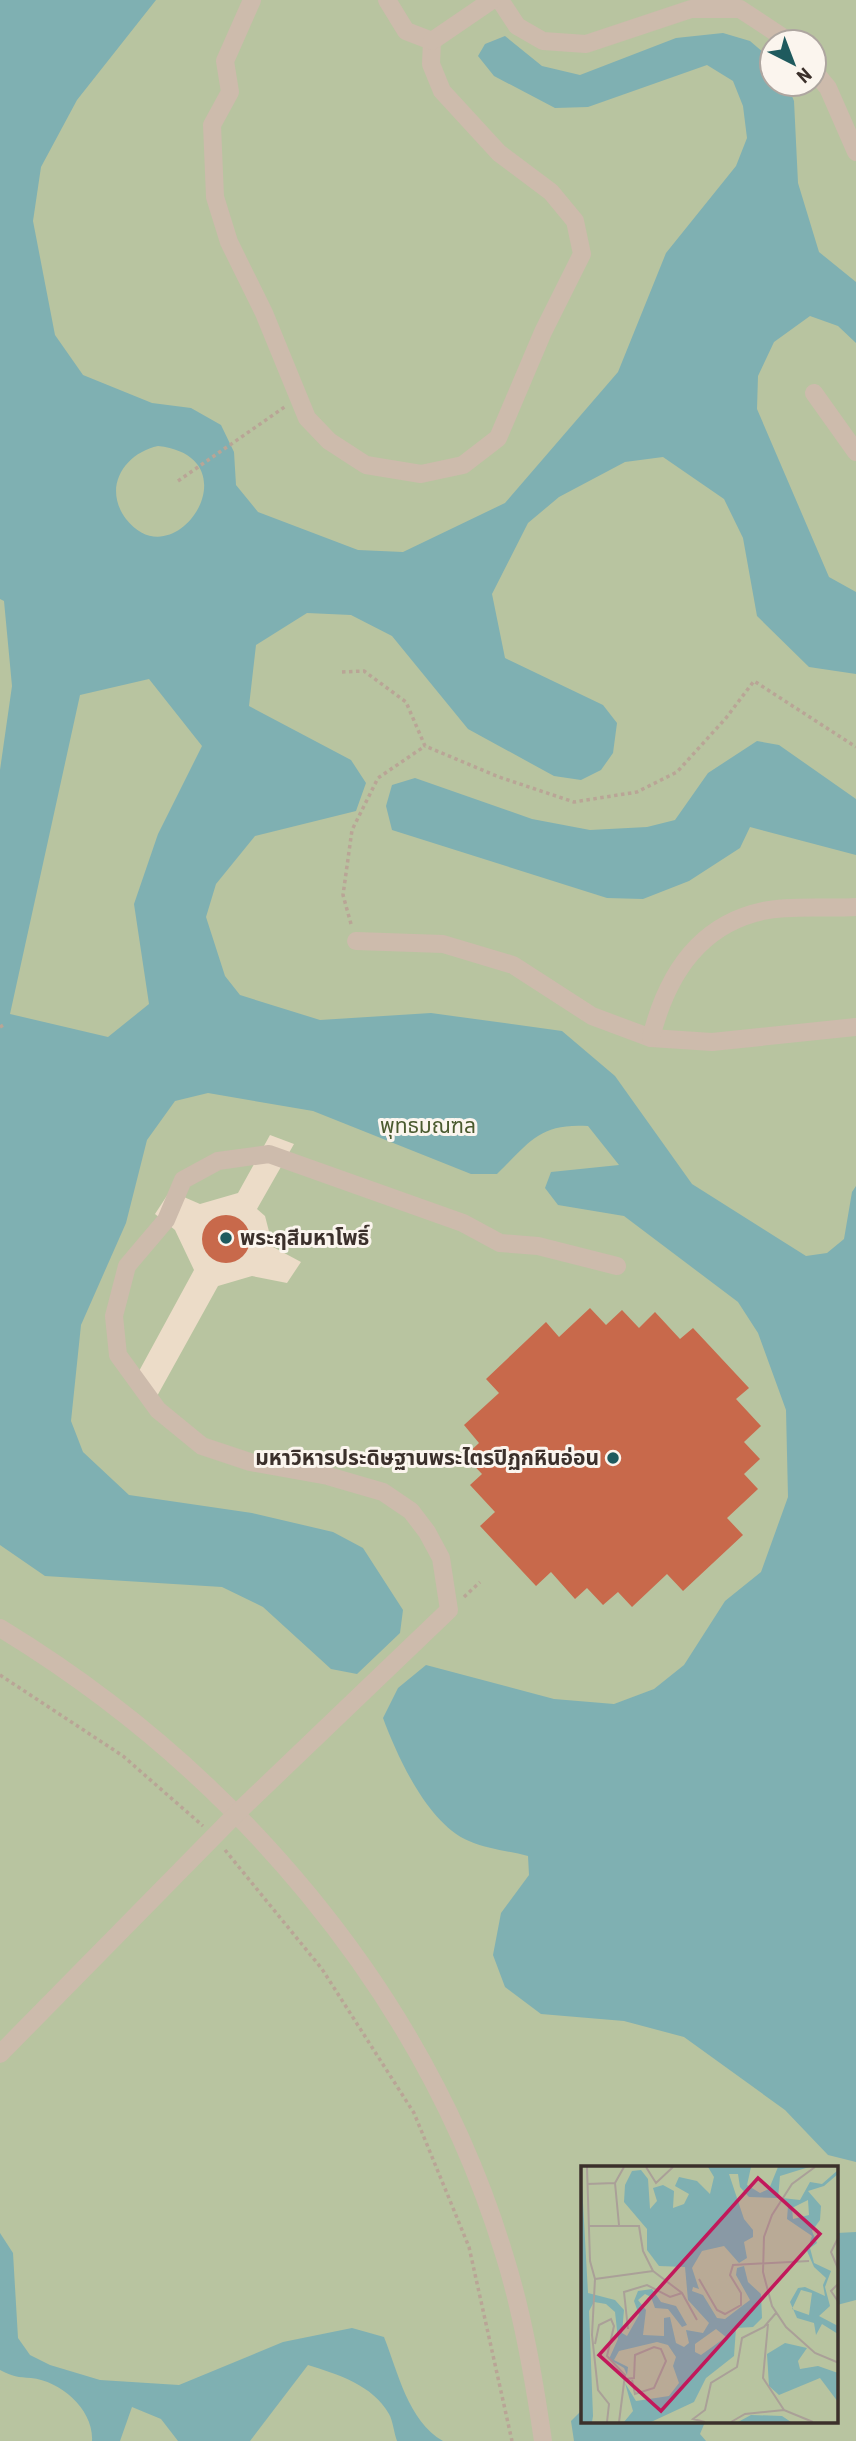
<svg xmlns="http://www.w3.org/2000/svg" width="856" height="2441" viewBox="0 0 856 2441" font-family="'Roboto Condensed','Noto Sans Thai',sans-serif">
	<rect width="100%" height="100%" fill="#f4ebe1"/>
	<!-- green -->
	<path fill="#b8c4a0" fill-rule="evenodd" d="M0 0H856V2441H0ZM772 42H814V84H772ZM583 2168H837V2422H583Z"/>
	<!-- plaza -->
	<polygon fill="#ecdcc8" points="270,1135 294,1144 257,1209 265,1216 273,1247 301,1262 287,1283 252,1276 218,1286 151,1407 132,1384 194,1270 175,1230 155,1214 170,1191 200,1204 238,1193"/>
	<!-- water -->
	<g fill="#7fb0b2" fill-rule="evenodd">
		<path d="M0 0H156L77 100 41 167 33 221 55 335 83 375 152 403 191 408 221 425 234 452 236 485 258 512 358 550 403 552 505 503 618 372 666 253 736 166 747 138 743 106 733 81 707 65 588 107 555 108 494 76 478 56 485 44 505 36 542 66 580 75 676 38 723 33 750 41 772 60V84H787L794 101 798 183 819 252 856 282V343L838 326 810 316 774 342 758 376 757 409 829 577 856 592V674L809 667 757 616 743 538 724 499 663 457 625 462 559 497 528 523 492 594 505 658 603 705 617 723 613 753 601 770 581 780 554 776 468 729 392 636 351 615 307 613 256 645 249 706 351 760 366 783 356 811 255 836 216 884 206 917 225 976 240 995 320 1020 431 1013 562 1031 615 1076 692 1184 806 1256 827 1253 844 1239 852 1192 856 1186V2162L828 2155 785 2110 684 2037 624 2021 541 2014 505 1987 493 1955 501 1913 529 1875 528 1856C509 1851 487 1849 469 1841 428 1824 398 1758 383 1718L398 1688 426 1665 554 1699 614 1704 654 1689 684 1665 725 1601 761 1572 788 1497 786 1410 758 1333 738 1302 624 1216 558 1205 545 1188 551 1172 619 1165 588 1126C539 1123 530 1142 497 1174H471L313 1111 208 1093 175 1101 147 1140 126 1223 81 1325 71 1421 83 1452 129 1495 252 1513 333 1532 363 1548 403 1610 400 1633 357 1674 331 1669 263 1607 222 1587 45 1576 0 1545V770L12 686 4 601 0 599ZM158 446C256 457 175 582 126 519 102 487 125 453 158 446ZM149 679 202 746 158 834 134 904 149 1004 108 1037 10 1014 80 695Z"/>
		<polygon points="757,741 779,745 856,799 856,855 750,827 740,848 689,881 643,899 607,898 392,830 386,806 392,785 415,778 532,819 590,830 647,827 675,820 708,773"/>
		<polygon points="856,2232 856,2300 837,2305 837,2233"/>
		<path d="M0 2233 13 2253 18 2338 30 2355 50 2365 100 2380 179 2385 283 2342 352 2328 384 2337C398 2372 408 2421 443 2441H397C394 2433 393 2421 389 2414 373 2385 337 2374 308 2365L250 2441H178L161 2419 132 2407 120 2441H92C94 2410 61 2381 31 2378 18 2377 13 2377 0 2370Z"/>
		<polygon points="583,2409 583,2422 705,2422 700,2434 706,2441 574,2441 571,2421"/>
	</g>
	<!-- building -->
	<g fill="#c8694b">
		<circle cx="226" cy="1239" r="24"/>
		<polygon points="590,1308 606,1325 622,1310 639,1328 655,1312 680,1339 693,1328 749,1388 736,1399 761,1426 744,1442 760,1459 744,1474 758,1489 727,1518 743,1535 683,1591 667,1574 632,1607 618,1592 603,1605 587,1588 575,1599 551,1572 536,1586 480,1526 495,1512 470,1485 482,1474 465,1456 479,1443 464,1425 499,1393 486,1379 546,1322 559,1337"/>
	</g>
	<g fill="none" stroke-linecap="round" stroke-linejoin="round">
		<!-- path -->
		<g stroke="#b9a596" stroke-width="3.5" stroke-dasharray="3.5 3.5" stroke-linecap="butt">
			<polyline points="178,481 286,406"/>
			<polyline points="342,672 364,671 406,702 425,746 499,777 574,802 637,792 677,772 726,718 754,681 856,747"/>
			<polyline points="351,924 343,895 352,830 378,778 425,746"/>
			<polyline points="0,1027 5,1024"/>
			<polyline points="464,1597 480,1582"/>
			<polyline points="0,1675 123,1756 203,1826"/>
			<polyline points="225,1850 322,1969 414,2113 469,2247 512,2441"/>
		</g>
		<!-- minor -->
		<g stroke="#cdbbac" stroke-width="18">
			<polyline points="252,0 225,61 230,92 212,125 215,197 229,242 264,313 307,418 329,441 366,465 421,474 463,465 498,438 543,332 582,254 575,221 551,192 499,153 442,91 431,64 432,41"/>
			<polyline points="387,0 406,31 432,41"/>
			<polyline points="500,0 517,26 543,41 586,44 691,9 740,9 790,42"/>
			<polyline points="432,41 492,0"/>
			<polyline points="814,71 828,88 856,152"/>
			<polyline points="814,393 856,452"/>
			<polyline points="356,941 443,944 513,965 592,1016 651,1038 712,1042 856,1027"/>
			<path d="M651 1038C666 977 698 925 763 911 792 905 826 909 856 907"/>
			<path d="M0 1628C232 1769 424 1991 504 2254 523 2314 534 2379 543 2441"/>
			<polyline points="0,2054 237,1813 449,1610 441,1558 427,1532 411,1511 383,1492 328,1476 250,1462 202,1446 158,1410 118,1355 114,1316 127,1266 166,1220 183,1180 218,1161 269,1154 463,1223 500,1243 538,1246 617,1266"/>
		</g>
	</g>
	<!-- markers -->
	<g fill="#1f5a5e" stroke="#fbf5ee" stroke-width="2.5">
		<circle cx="226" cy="1238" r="7"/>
		<circle cx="613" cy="1458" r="7"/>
	</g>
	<g text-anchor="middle" stroke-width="6" stroke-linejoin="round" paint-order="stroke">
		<!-- park labels -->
		<g font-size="21" fill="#4a5a2e" stroke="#fbf5ee">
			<text x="428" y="1133">พุทธมณฑล</text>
		</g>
		<!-- poi labels -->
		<g font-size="21" font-weight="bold" fill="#3b302b" stroke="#fbf5ee" text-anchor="start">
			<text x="240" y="1245">พระฤสีมหาโพธิ์</text>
			<text x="599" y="1465" text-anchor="end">มหาวิหารประดิษฐานพระไตรปิฏกหินอ่อน</text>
		</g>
	</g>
	<!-- overview -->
	<g transform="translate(581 2166)">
		<rect width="257" height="257" fill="#f4ebe1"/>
		<path d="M0 1H257V256H0Z" fill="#b8c4a0"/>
		<path d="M0 1 7 127 34 134 43 144 41 167 46 170 58 149 53 135 57 125 71 123 80 136 95 140 106 159 101 161 87 143 74 142 70 131 64 128 57 134 65 144 62 169 83 170V152L89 151 95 177 103 181 108 177 105 164 122 167 128 157 107 134 104 101 78 100 66 84V63L43 36 44 19 51 5 60 4 67 13 69 43 76 35 72 22 82 19 93 25 92 42 103 38 108 28 94 20 98 11 116 15 129 28 133 11 127 1H170L166 19 179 27 188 23 197 1H228L199 10 197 32 168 31 159 21 157 8H148L163 53 172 64V71L163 76 166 92 158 97 143 80 121 85 111 102 118 123 112 121 111 125 122 129 136 152 144 153 169 134 155 109 156 102 163 100 167 116 180 128 181 152 172 161 155 162 153 190 125 212 113 236 70 256H43L52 245 44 217 55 235 88 230 98 217 92 200 95 191 87 179 76 176 38 185 33 194 47 201 46 209 43 202 28 193 37 173 34 146 25 138 13 136 8 145 12 250 11 256H0ZM135 163 145 171 120 189 114 186V178ZM257 4V8L243 20 227 25 240 40 239 54 231 65 236 77 229 82 233 97 250 105 244 121 249 140 238 150 257 160V168L241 158 235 169 233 157 216 152 209 136 217 122 224 121 244 130 242 119 245 112 233 101 226 85 231 70 206 53 207 40 201 32 219 34 229 16 241 18ZM227 34 228 49 212 53 211 42ZM220 124 231 127 228 149 211 143ZM204 177 226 182 217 195 219 203 237 200 257 207V236L239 212 198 229 188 220 186 188ZM170 249 201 250 210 256H157Z" fill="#7fb0b2" fill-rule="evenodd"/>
		<path fill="none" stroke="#aaa098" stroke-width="2" d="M6 1 9 95 14 113 11 169 17 224 28 238 26 256M65 1 75 17 92 1M234 1 211 18 191 49 183 71 182 106 191 140 205 161 234 187 258 197M34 17 38 59M6 18 34 17 43 1M7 60H58L62 85 72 105M258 70 250 86 258 105M14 113 72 105 101 127 116 154M118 113 136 144 144 148 160 139V127L149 109 152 99 228 95M258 117 250 125 258 137M187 158 182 212 203 244M47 163 43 126 66 119 89 131 101 127M14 178 18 159 30 153 33 160 26 190 44 209 38 256M44 213 53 212 54 189 73 181 80 183 85 195 73 222 54 228 51 214M124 256 112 253 124 244 130 217 156 201 161 172 183 161 195 147M150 256 164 248 203 244 232 256"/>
		<path fill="#c2185b" fill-opacity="0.15" stroke="#c2185b" stroke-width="3.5" d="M177 12 239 68 80 245 18 189Z"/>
		<rect width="257" height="257" fill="none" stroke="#3b302b" stroke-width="3.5"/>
	</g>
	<!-- north arrow -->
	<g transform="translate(793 63) rotate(138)"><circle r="33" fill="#fbf5ee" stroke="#aea6a0" stroke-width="2"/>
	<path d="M0-5L12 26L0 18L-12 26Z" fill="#1f5a5e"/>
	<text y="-10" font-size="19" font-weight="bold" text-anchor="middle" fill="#3b302b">N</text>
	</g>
</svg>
